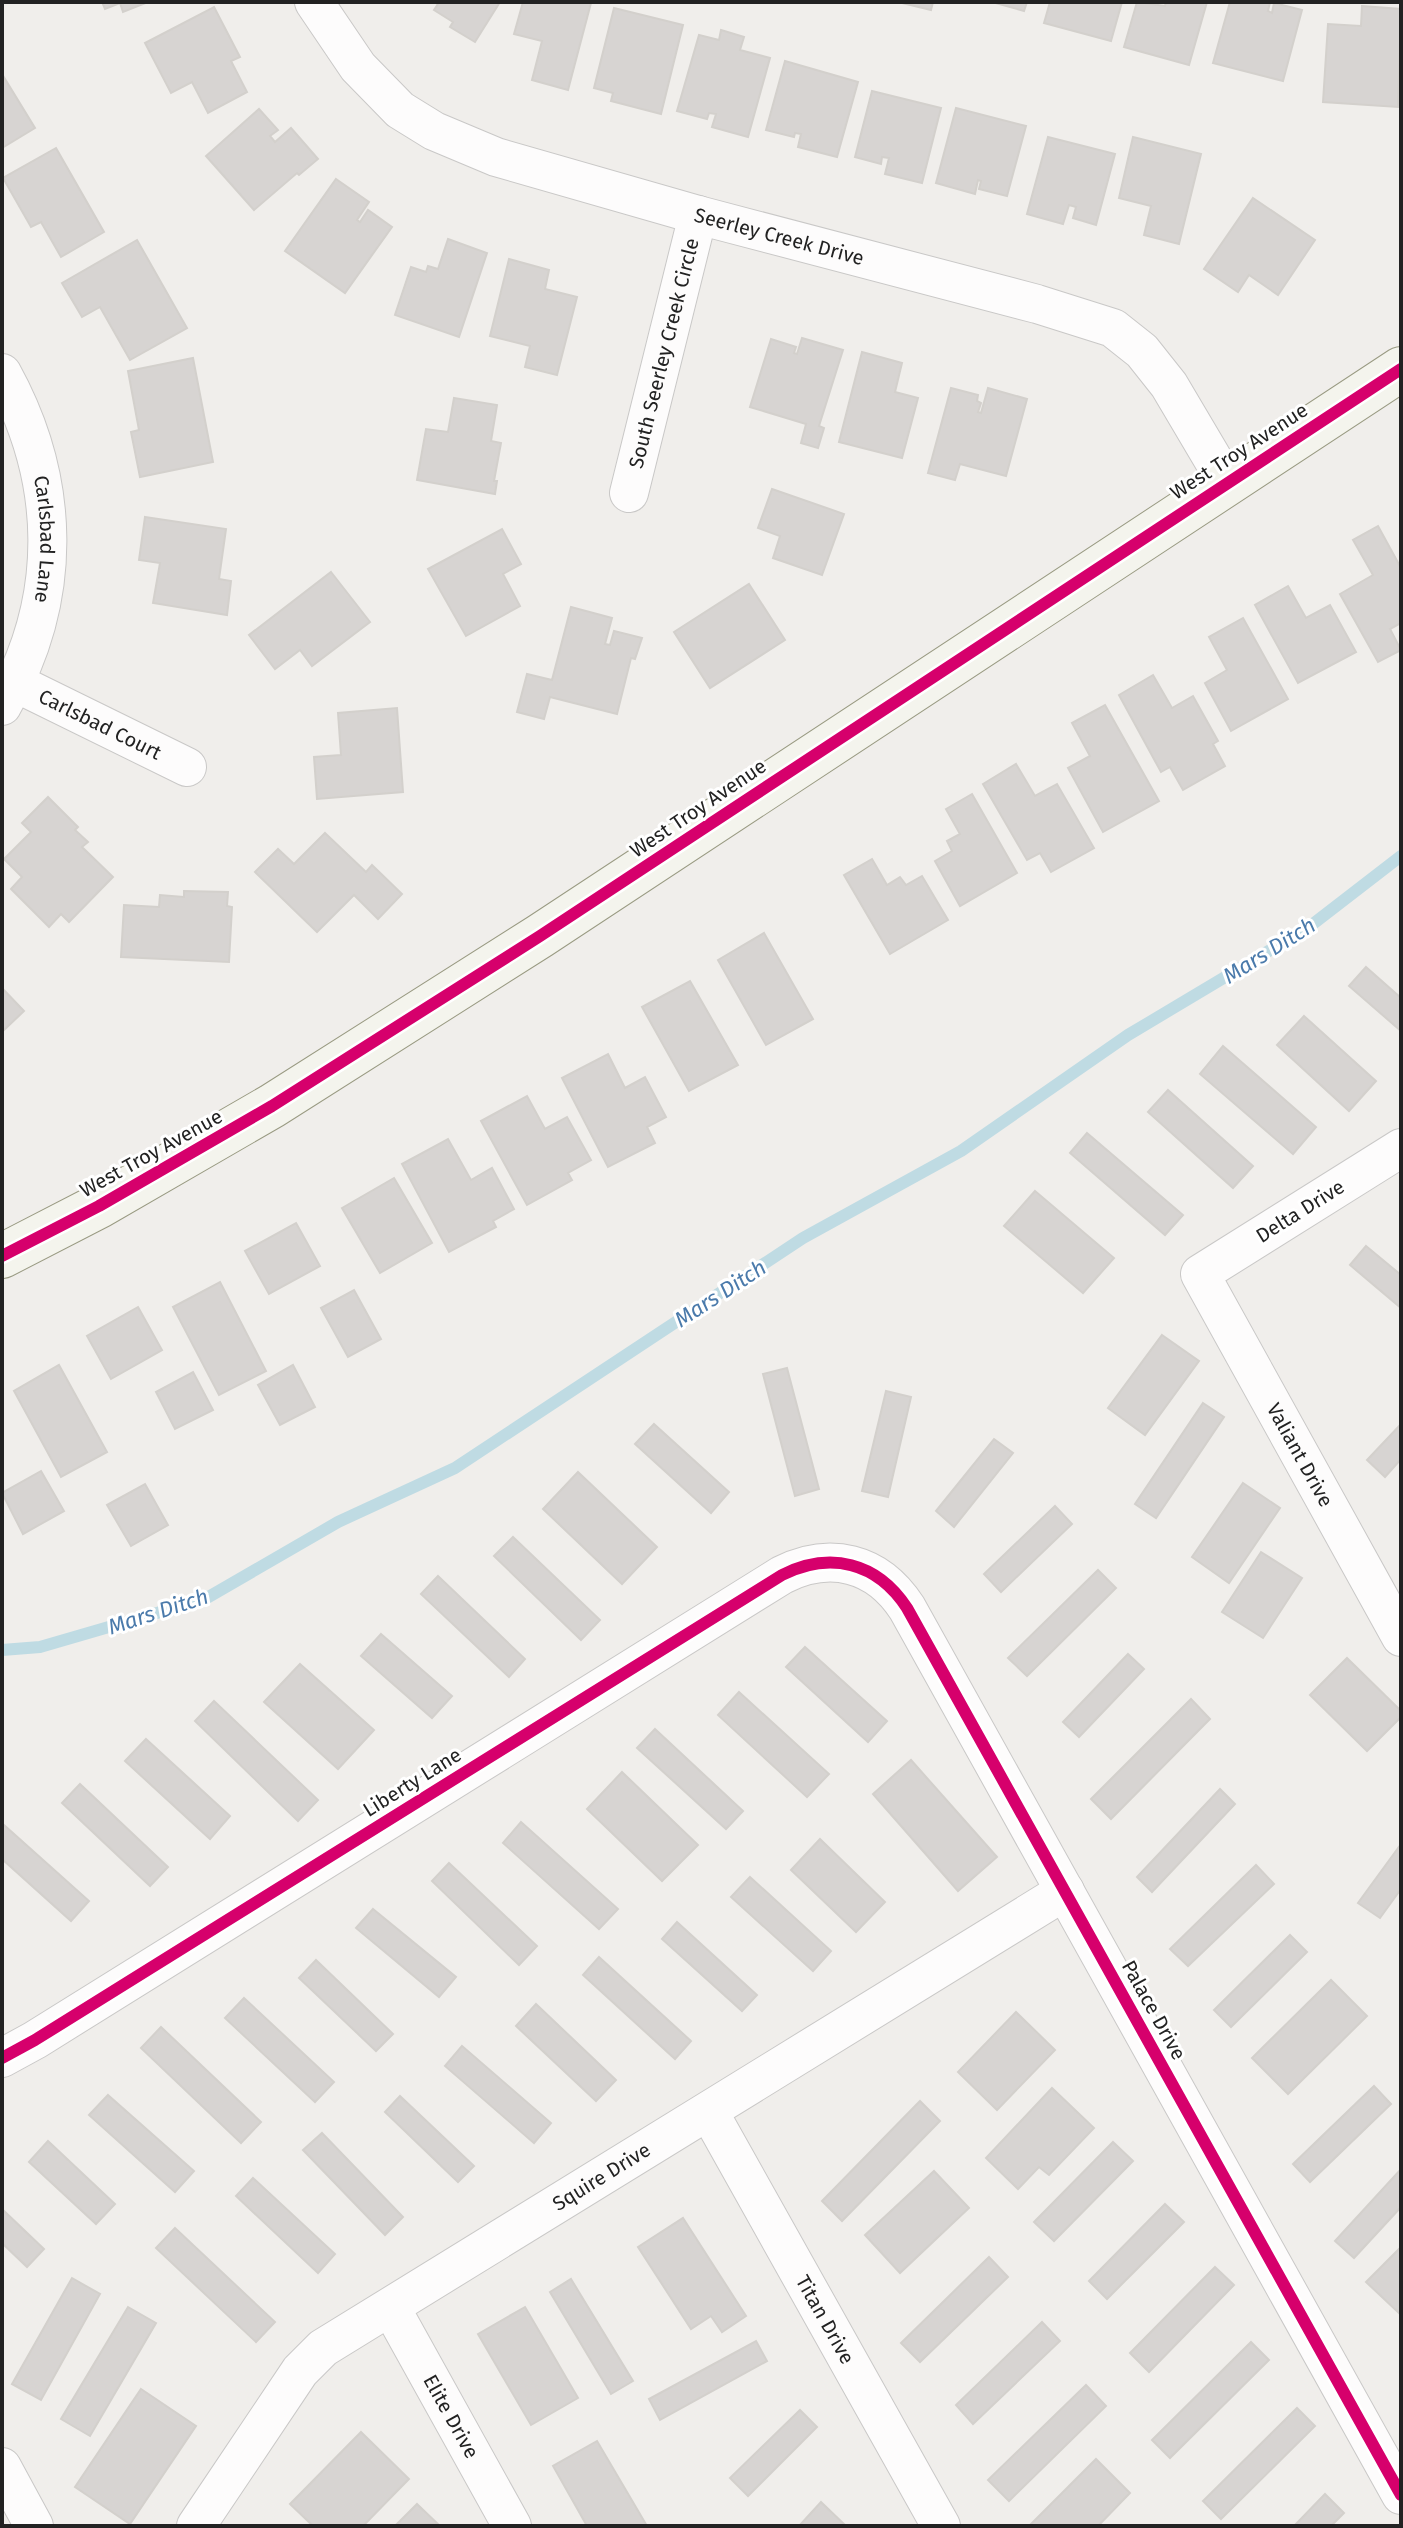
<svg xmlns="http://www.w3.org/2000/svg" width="1403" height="2528" viewBox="0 0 1403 2528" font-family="'Fira Sans',sans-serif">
	<rect width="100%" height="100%" fill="#f0eeeb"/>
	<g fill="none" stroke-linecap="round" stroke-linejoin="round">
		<!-- stream -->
		<polyline stroke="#bfdbe3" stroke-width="12" points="2,1650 40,1647 205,1599 338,1522 455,1468 803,1238 961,1151 1128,1035 1309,927 1401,856"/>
	</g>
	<!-- building -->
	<g fill="#d7d4d2" stroke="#d3d0cc" stroke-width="2">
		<polygon points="102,2 148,2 123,12 120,3 105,9"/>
		<polygon points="434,2 500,2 475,42 450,27 453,22 434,10 438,4"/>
		<polygon points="523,2 591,3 568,90 532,80 542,41 514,34"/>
		<polygon points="898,2 933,2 931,10"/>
		<polygon points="992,2 1027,2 1024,11"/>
		<polygon points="1050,2 1122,2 1111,41 1044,23"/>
		<polygon points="1137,2 1165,6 1166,2 1207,2 1189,65 1124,47"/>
		<polygon points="1230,2 1270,2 1268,11 1272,13 1274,3 1302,10 1283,81 1213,63"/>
		<polygon points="1362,6 1401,9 1398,107 1323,102 1328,24 1361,26"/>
		<polygon points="214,7 240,57 231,61 247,92 208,113 192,82 171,93 145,43"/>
		<polygon points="614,8 683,25 661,114 611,101 613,93 594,88"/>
		<polygon points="721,30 744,37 740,50 770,58 748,137 712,127 716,114 709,113 707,119 677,111 699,35 719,40"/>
		<polygon points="785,61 858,82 837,157 798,147 801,134 795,133 794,137 766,130"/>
		<polygon points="2,74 35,128 2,148"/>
		<polygon points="872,91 941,108 922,183 885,174 889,158 882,157 881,164 855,157"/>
		<polygon points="956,108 1026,126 1007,196 979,189 981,181 978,180 975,194 936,183"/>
		<polygon points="259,109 278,130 270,136 275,142 291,128 318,159 299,175 297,173 254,210 206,156"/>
		<polygon points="1048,137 1115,154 1096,225 1073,218 1076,207 1069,205 1063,224 1027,214"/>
		<polygon points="1133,137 1201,154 1179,244 1144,235 1151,206 1119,198"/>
		<polygon points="56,148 104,232 61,257 41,222 31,227 3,178"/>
		<polygon points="336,179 369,202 357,220 360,222 368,210 392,227 345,293 285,251"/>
		<polygon points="1253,198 1315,240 1278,295 1249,275 1238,292 1204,269"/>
		<polygon points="448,239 487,253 459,337 395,315 411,267 426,272 428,266 438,269"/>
		<polygon points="137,240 187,328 130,360 100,307 82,317 62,283"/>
		<polygon points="509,259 549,270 545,289 577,297 557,375 525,367 530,346 490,336"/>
		<polygon points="802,338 843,350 819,426 824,428 818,448 801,443 806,424 750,407 771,339 796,347 794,353 797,354"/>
		<polygon points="862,352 902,363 895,392 918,398 902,458 839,442"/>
		<polygon points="193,358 213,462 140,477 131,432 139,430 128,371"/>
		<polygon points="951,388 978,395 977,401 981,403 978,412 981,413 988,388 1027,399 1006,476 960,464 955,480 928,473"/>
		<polygon points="454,398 497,405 491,441 501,443 494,481 497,481 495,494 417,480 426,429 448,432"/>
		<polygon points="772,489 844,514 822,575 773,558 780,536 758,528"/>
		<polygon points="145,517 226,529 219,579 231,581 227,615 153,603 160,563 139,560"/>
		<polygon points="1378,526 1401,568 1401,623 1390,629 1401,650 1378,662 1340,594 1373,575 1353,540"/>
		<polygon points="502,529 521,564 503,574 520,606 466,636 428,569"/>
		<polygon points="331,572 370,622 312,666 300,650 275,669 249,635"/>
		<polygon points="749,584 785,640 710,688 674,632"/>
		<polygon points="1288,586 1306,618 1330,605 1356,652 1298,683 1255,605"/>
		<polygon points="571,607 612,618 605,644 610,645 614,631 642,638 635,659 631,658 617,714 550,697 544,719 517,712 527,674 552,680"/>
		<polygon points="1243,618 1288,699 1231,731 1205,683 1227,670 1209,637"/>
		<polygon points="1153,675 1172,708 1193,696 1218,741 1213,744 1225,766 1183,790 1170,767 1161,772 1119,695"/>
		<polygon points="1105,705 1159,801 1103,832 1068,768 1090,756 1072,723"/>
		<polygon points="397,708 403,792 317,799 314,757 341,755 338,713"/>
		<polygon points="1016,764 1035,796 1057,784 1094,848 1051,872 1040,853 1027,860 983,784"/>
		<polygon points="972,794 1017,873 960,906 935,861 952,851 947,841 960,834 946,809"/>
		<polygon points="48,797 78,827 75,830 88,842 82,847 113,877 69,922 61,914 49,927 11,889 22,877 4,859 31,832 22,823"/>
		<polygon points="325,833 366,872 372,865 402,894 378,919 354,895 317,932 255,872 278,849 294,864"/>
		<polygon points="872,859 887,885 900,877 906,885 922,876 948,920 890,954 844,875"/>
		<polygon points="184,891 228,892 227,906 232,907 229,962 121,957 124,905 159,907 160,895 184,897"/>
		<polygon points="764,933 813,1019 766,1045 718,960"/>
		<polygon points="1366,967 1401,998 1401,1031 1349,986"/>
		<polygon points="690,981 738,1065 689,1091 642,1007"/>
		<polygon points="2,988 24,1011 2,1032"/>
		<polygon points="1304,1016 1376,1081 1349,1111 1277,1045"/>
		<polygon points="1223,1046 1316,1127 1293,1154 1200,1074"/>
		<polygon points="608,1054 625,1088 645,1077 666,1117 647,1127 655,1143 608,1167 562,1078"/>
		<polygon points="1168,1090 1253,1166 1233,1188 1148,1112"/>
		<polygon points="527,1096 545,1129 567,1117 591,1160 568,1173 572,1180 527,1205 481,1121"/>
		<polygon points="1087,1133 1183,1215 1165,1235 1070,1153"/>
		<polygon points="448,1139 471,1180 492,1168 514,1209 493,1221 496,1227 449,1252 402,1164"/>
		<polygon points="394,1178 432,1243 380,1273 342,1208"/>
		<polygon points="1035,1191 1114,1258 1083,1293 1004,1226"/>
		<polygon points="296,1223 320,1266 269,1294 245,1251"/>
		<polygon points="1366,1246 1401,1275 1401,1308 1350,1265"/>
		<polygon points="220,1282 266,1371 219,1395 173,1307"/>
		<polygon points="354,1290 381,1339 348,1357 321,1308"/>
		<polygon points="138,1307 162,1350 111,1379 87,1336"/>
		<polygon points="1162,1335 1199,1361 1145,1435 1108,1408"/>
		<polygon points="59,1365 107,1452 61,1477 14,1391"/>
		<polygon points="293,1365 315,1407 280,1425 258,1385"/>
		<polygon points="787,1368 819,1489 795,1496 763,1374"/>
		<polygon points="193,1372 213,1410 175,1429 156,1392"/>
		<polygon points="886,1391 911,1397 888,1497 862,1491"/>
		<polygon points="1203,1403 1224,1417 1156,1518 1135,1504"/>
		<polygon points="654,1424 729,1492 711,1513 635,1444"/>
		<polygon points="1401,1424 1401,1459 1385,1477 1367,1460"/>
		<polygon points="994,1439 1013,1453 954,1527 936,1511"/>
		<polygon points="41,1471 64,1511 23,1534 2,1493"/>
		<polygon points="578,1472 657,1547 622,1584 543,1509"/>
		<polygon points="1243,1483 1280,1508 1229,1583 1192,1557"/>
		<polygon points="145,1484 168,1525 131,1546 107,1505"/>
		<polygon points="1055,1506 1072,1524 1001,1592 984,1574"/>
		<polygon points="513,1537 600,1620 581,1640 494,1556"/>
		<polygon points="1261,1552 1302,1578 1263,1638 1222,1612"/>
		<polygon points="1098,1570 1116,1588 1027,1676 1008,1658"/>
		<polygon points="438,1576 525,1659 509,1677 421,1594"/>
		<polygon points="381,1634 452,1696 432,1718 361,1656"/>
		<polygon points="805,1647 887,1721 868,1742 786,1667"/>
		<polygon points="1128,1654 1144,1669 1079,1737 1063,1722"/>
		<polygon points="1347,1658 1401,1711 1401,1717 1367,1751 1310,1695"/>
		<polygon points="300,1664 374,1730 338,1769 264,1702"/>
		<polygon points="739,1692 829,1774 807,1797 718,1715"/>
		<polygon points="1191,1699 1210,1719 1111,1819 1091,1799"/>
		<polygon points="214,1701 318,1800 298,1821 195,1721"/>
		<polygon points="655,1729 743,1811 726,1829 637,1748"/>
		<polygon points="146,1739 230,1816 210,1839 125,1761"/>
		<polygon points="911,1760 997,1857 958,1891 873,1794"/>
		<polygon points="622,1772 698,1845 662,1881 587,1809"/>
		<polygon points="80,1784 168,1867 150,1886 62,1803"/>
		<polygon points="1220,1789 1235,1804 1152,1892 1137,1877"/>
		<polygon points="521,1822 618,1909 599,1929 503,1843"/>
		<polygon points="4,1825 89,1901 71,1921 2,1859 2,1828"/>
		<polygon points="820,1839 885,1902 856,1932 791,1870"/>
		<polygon points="1401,1844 1401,1889 1380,1918 1358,1903"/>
		<polygon points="449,1863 537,1946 519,1965 432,1881"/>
		<polygon points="1256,1865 1274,1884 1188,1966 1170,1949"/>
		<polygon points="750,1877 831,1951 813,1971 731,1897"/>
		<polygon points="373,1909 456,1977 439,1997 356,1928"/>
		<polygon points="677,1922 757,1995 742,2011 662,1939"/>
		<polygon points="1290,1935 1307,1952 1231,2027 1214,2010"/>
		<polygon points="599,1957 691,2041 675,2059 583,1975"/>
		<polygon points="316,1960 393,2034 376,2051 299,1978"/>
		<polygon points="1331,1980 1367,2016 1288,2094 1252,2058"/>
		<polygon points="244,1998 334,2082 315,2102 225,2018"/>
		<polygon points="536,2004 616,2080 596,2101 516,2026"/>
		<polygon points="1016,2012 1055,2050 997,2110 958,2072"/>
		<polygon points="161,2027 261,2122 241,2143 141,2048"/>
		<polygon points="462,2046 551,2123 534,2143 445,2066"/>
		<polygon points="1374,2086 1391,2104 1310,2182 1293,2164"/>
		<polygon points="1052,2088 1094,2128 1049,2175 1039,2167 1018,2189 986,2158"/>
		<polygon points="108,2095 194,2171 175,2192 89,2115"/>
		<polygon points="400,2096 474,2166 458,2182 385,2112"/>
		<polygon points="920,2101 940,2121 842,2221 822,2201"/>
		<polygon points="322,2133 403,2217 385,2235 303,2150"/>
		<polygon points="48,2141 115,2204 96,2224 29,2162"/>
		<polygon points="1113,2142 1133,2161 1054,2241 1034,2222"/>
		<polygon points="1401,2169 1401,2207 1354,2258 1335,2241"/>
		<polygon points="934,2171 969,2208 900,2273 865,2235"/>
		<polygon points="253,2178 335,2254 318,2273 236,2196"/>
		<polygon points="1165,2204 1184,2222 1107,2299 1089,2281"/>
		<polygon points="2,2209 44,2249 27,2267 2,2243"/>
		<polygon points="683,2218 746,2316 722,2332 711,2316 691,2329 638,2247"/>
		<polygon points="175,2228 275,2322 256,2342 156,2248"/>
		<polygon points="1401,2247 1401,2315 1366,2282"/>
		<polygon points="989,2257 1008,2277 920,2362 901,2343"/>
		<polygon points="1215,2267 1234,2285 1149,2372 1130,2353"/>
		<polygon points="72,2278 100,2294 41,2400 12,2384"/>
		<polygon points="571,2279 633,2381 611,2394 550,2292"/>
		<polygon points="128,2307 156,2323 90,2436 61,2419"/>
		<polygon points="525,2307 578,2398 531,2425 478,2334"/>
		<polygon points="1042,2322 1060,2341 973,2424 956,2405"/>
		<polygon points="756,2341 767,2361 660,2420 649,2399"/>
		<polygon points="1251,2342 1269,2360 1170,2458 1152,2440"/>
		<polygon points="1086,2385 1106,2406 1009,2501 988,2480"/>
		<polygon points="141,2389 196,2426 130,2524 75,2487"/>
		<polygon points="1297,2408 1315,2426 1221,2519 1203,2501"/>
		<polygon points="800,2410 817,2427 748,2496 730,2478"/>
		<polygon points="361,2432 409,2479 363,2526 313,2526 290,2504"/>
		<polygon points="597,2441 647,2526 587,2526 553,2466"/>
		<polygon points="1096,2459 1130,2493 1098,2526 1029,2526"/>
		<polygon points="1325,2494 1344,2513 1331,2526 1294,2526"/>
		<polygon points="821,2502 846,2526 799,2526"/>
		<polygon points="417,2504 438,2524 395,2526"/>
	</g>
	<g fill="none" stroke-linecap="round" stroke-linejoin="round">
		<!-- street casing -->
		<g stroke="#c9c8c7" stroke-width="40">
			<g id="street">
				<path id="s1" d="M314 2 358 67 400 110 434 131 496 157 698 215 1037 304 1113 328 1142 351 1169 385 1227 483"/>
				<path id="s2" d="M2 373C61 480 64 598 2 706"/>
				<path id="s3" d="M629 493 698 215"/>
				<path id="s4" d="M14 682 187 767"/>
				<path id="s5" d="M1401 1148 1200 1274 1401 1637"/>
				<path d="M2 2058 35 2040 782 1575C830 1551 877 1562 907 1608L1401 2495"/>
				<path id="s6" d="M709 2112 941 2526"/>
				<path id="s7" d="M391 2308 512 2526"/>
				<polyline points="2,2467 34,2526"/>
				<path id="s8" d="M196 2526 300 2371 323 2348 1065 1891"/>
			</g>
		</g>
		<!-- secondary casing -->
		<g stroke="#999a82" stroke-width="46">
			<polyline id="secondary" points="2,1256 99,1206 272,1106 540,936 1401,369"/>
		</g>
		<!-- street -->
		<use href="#street" stroke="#fdfcfc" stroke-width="38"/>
		<!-- secondary -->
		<use href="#secondary" stroke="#f4f4ed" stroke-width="44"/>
		<!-- cycleway casing -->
		<g stroke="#fff" stroke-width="17">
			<g id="cycleway">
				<polyline points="2,1256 99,1206 272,1106 540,936 1401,369"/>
				<path d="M2 2058 35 2040 782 1575C830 1551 877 1562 907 1608L1401 2495"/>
			</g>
		</g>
		<!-- cycleway -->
		<use href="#cycleway" stroke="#d6006c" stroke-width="12"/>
	</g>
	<g text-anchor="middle" stroke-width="6" stroke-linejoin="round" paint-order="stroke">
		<!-- street labels -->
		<g font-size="20" fill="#222" stroke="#fff">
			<text dy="7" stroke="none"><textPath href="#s1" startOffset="540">Seerley Creek Drive</textPath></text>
			<text dy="7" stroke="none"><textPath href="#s3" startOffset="144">South Seerley Creek Circle</textPath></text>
			<text transform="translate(1239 451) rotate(-33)" y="7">West Troy Avenue</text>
			<text dy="7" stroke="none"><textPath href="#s2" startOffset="174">Carlsbad Lane</textPath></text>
			<text dy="7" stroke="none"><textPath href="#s4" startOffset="96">Carlsbad Court</textPath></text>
			<text transform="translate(698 808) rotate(-34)" y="7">West Troy Avenue</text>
			<text transform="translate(151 1153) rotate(-29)" y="7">West Troy Avenue</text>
			<text transform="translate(1300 1211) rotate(-32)" y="7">Delta Drive</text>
			<text dy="7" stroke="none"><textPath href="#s5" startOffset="444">Valiant Drive</textPath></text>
			<text transform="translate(412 1782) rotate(-32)" y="7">Liberty Lane</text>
			<text transform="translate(1154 2010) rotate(61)" y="7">Palace Drive</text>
			<text dy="7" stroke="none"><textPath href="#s8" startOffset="546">Squire Drive</textPath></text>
			<text dy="7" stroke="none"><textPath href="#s6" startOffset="238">Titan Drive</textPath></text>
			<text dy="7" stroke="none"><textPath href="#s7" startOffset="124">Elite Drive</textPath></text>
		</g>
		<!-- water labels -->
		<g font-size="22" font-style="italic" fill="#4a7aab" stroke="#fff">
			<text transform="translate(1269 950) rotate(-32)" y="8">Mars Ditch</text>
			<text transform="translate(720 1293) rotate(-33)" y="8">Mars Ditch</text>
			<text transform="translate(158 1611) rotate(-18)" y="8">Mars Ditch</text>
		</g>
	</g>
	<!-- border -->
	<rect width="1403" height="2528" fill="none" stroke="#222222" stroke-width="8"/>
</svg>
